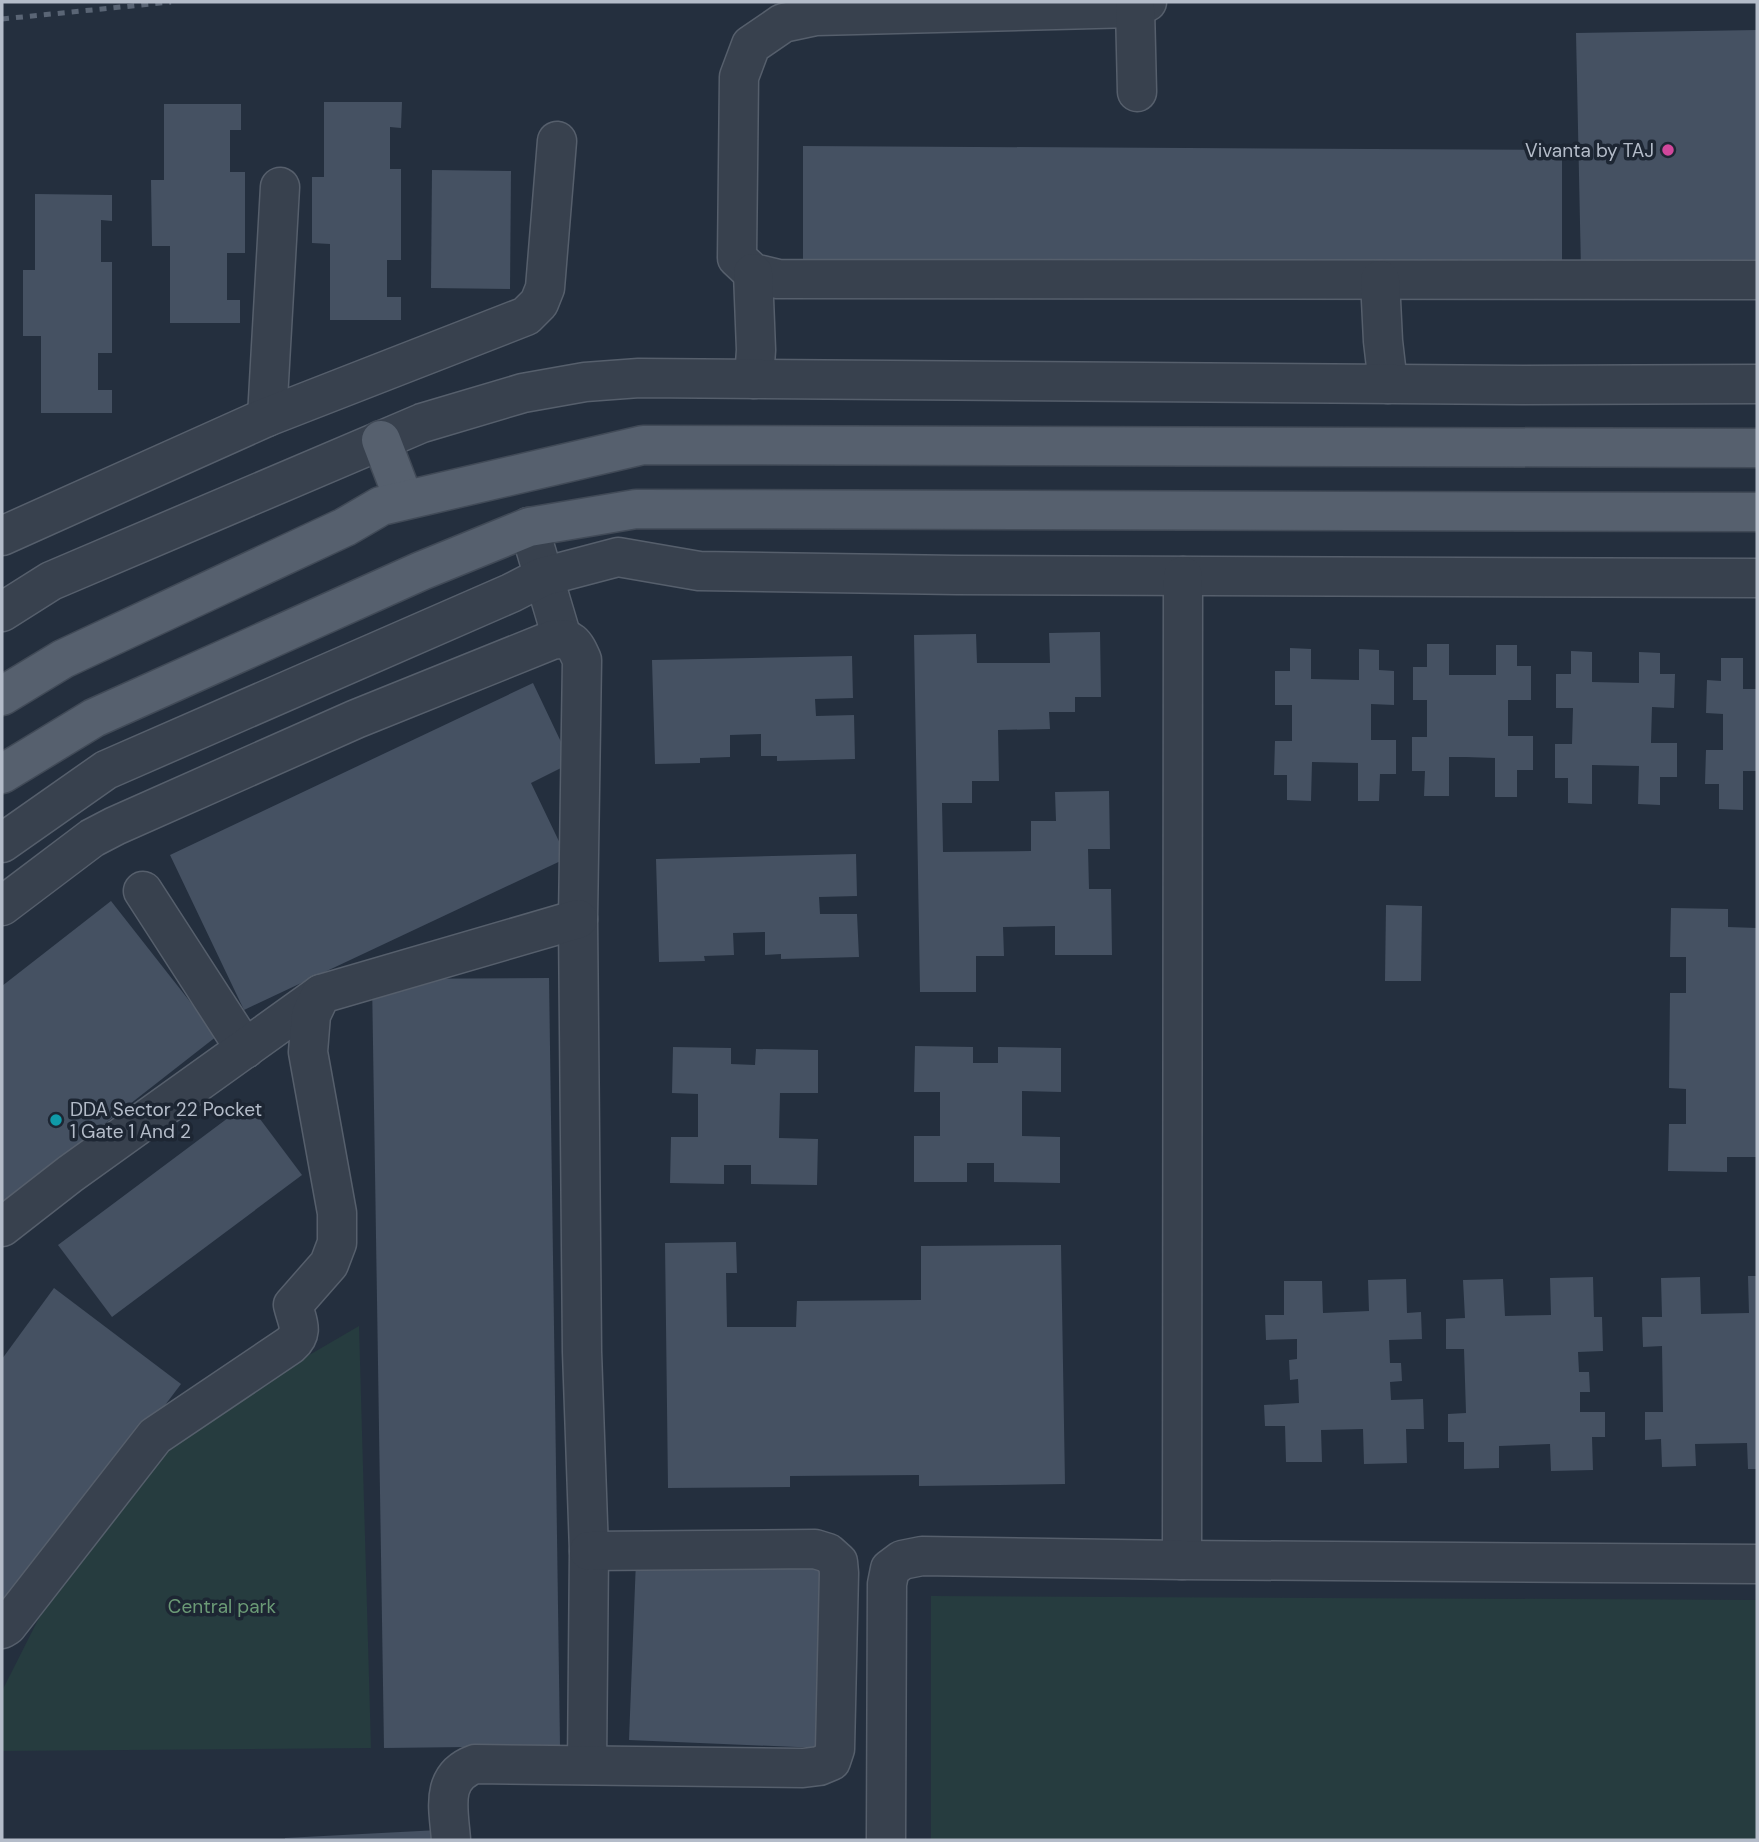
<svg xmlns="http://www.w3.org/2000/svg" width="1759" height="1842" viewBox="0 0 1759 1842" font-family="'DM Sans',sans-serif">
	<rect width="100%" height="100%" fill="#242f3e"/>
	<!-- green -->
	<g fill="#263c3f">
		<polygon points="359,1326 371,1748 2,1751 2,1691 45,1606 165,1439"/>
		<polygon points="931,1596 1757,1600 1757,1840 931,1840"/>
	</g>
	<!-- building -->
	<g fill="#455162">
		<polygon points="1757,30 1757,267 1581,270 1576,33"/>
		<polygon points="324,102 402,102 401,128 390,127 390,169 401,169 401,260 387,260 387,297 401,297 401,320 330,320 330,244 312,243 312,177 324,177"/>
		<polygon points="164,104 241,104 241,130 230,130 230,172 245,172 245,253 227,253 227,300 240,300 240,323 170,323 170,246 152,246 151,180 164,180"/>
		<polygon points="803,146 1562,150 1562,270 803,266"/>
		<polygon points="432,170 511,171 510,289 431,288"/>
		<polygon points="35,194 112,195 112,221 101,220 101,262 112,262 112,353 98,353 98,390 112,390 112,413 41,413 41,336 23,336 23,270 35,270"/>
		<polygon points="1100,632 1101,697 1075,697 1075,712 1049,712 1050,729 998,730 999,781 972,781 972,803 942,803 943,852 1031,851 1031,821 1056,821 1055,792 1109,791 1110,849 1088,849 1089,889 1111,889 1112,955 1055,955 1055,926 1003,927 1004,956 976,956 976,992 920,992 914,635 976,634 977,663 1050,663 1049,633"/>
		<polygon points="1427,644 1449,644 1449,675 1496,675 1496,645 1517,645 1517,666 1531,666 1531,700 1508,700 1508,736 1533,736 1533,770 1517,770 1517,797 1495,797 1495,758 1466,757 1449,757 1449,796 1424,796 1425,771 1412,771 1412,737 1427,737 1427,700 1413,700 1413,667 1427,667"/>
		<polygon points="1290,648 1311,649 1311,679 1359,680 1359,649 1379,650 1379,670 1394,671 1394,705 1371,704 1371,740 1396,740 1396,774 1380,774 1379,801 1358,801 1358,763 1312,762 1311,801 1287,800 1287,775 1274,775 1275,741 1292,741 1292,705 1275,705 1275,671 1290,671"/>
		<polygon points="1571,651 1592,652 1592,682 1639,683 1639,652 1660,653 1660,674 1675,674 1674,708 1652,707 1651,743 1677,743 1677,777 1660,777 1660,805 1638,804 1639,766 1592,765 1592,804 1568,803 1568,778 1555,778 1555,744 1572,744 1573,708 1556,708 1556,674 1571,674"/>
		<polygon points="852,656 853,698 815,699 816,716 854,715 855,759 777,761 777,756 761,756 761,734 730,735 730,757 700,758 700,763 655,764 652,660"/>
		<polygon points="1721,658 1743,658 1743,689 1757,689 1757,771 1743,771 1743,810 1719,809 1719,784 1705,784 1706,750 1723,750 1723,714 1706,713 1707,680 1721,681"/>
		<polygon points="533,683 571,763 531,783 567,858 244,1010 170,855"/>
		<polygon points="856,854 857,896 819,897 820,914 857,914 859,957 781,959 781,954 765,955 765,932 733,933 734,955 704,956 705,961 659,962 656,859"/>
		<polygon points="111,901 217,1036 2,1204 2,986"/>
		<polygon points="1386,905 1422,906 1421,981 1385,981"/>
		<polygon points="1671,908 1728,909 1728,927 1757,928 1757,1157 1727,1157 1727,1172 1668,1171 1669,1124 1686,1124 1686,1089 1669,1088 1670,993 1686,993 1686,957 1670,957"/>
		<polygon points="549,978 560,1746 384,1748 372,979"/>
		<polygon points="915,1046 973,1047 973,1063 998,1063 998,1047 1061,1048 1061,1092 1022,1091 1022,1136 1060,1137 1060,1183 994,1182 994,1163 967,1163 967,1182 914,1182 914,1136 940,1136 940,1092 914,1092"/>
		<polygon points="673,1047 731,1048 731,1064 755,1065 756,1049 818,1050 818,1093 780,1093 779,1138 818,1139 817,1185 751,1184 751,1165 724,1165 724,1184 670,1183 671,1137 698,1137 698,1094 672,1093"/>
		<polygon points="248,1103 302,1175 112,1317 58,1245"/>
		<polygon points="736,1242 737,1273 726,1273 727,1327 796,1327 797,1301 921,1300 921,1246 1061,1245 1065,1484 919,1486 919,1475 790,1476 790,1487 668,1488 665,1243"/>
		<polygon points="1748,1276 1757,1276 1757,1469 1748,1469 1747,1443 1695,1444 1696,1466 1662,1467 1661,1439 1645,1440 1645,1412 1663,1412 1662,1346 1643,1347 1642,1317 1662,1317 1661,1278 1700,1277 1701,1314 1749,1313"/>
		<polygon points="1593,1277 1594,1317 1602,1317 1603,1351 1578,1352 1579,1372 1589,1372 1590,1392 1580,1392 1580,1412 1605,1412 1605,1437 1592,1437 1593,1470 1551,1471 1550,1444 1499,1446 1499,1468 1464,1469 1464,1442 1448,1442 1448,1414 1466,1413 1464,1349 1446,1349 1446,1319 1465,1318 1463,1280 1503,1279 1505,1316 1551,1315 1550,1278"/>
		<polygon points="1406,1279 1407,1313 1421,1312 1422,1339 1389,1340 1390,1363 1401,1363 1402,1381 1390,1382 1391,1400 1423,1399 1424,1429 1406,1429 1407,1463 1364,1464 1363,1429 1321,1430 1322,1462 1286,1462 1285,1426 1265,1426 1264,1405 1299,1403 1298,1379 1290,1380 1289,1360 1297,1359 1297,1339 1266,1340 1265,1315 1284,1315 1284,1281 1322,1281 1323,1313 1369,1311 1368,1280"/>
		<polygon points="54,1288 181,1384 8,1613 2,1608 2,1359"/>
		<polygon points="636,1560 826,1568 820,1748 629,1740"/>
		<polygon points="439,1830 439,1840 285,1840 285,1838"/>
	</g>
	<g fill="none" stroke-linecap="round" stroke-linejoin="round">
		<!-- minor casing -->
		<g stroke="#565f6c" stroke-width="41">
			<g id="minor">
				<polyline points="1147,2 1135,8 816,16 783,23 751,45 739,77 737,258 753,273 778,279 1757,280"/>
				<polyline points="1135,8 1137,92"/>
				<polyline points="753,273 756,350 754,379"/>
				<polyline points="1380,280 1383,341 1388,384"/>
				<polyline points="267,417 280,187"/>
				<polyline points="529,527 562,638"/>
				<polyline points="2,536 267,417 526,316 539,303 545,288 557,141"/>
				<polyline points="2,612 51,581 422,423 523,393 585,382 639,378 1522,385 1757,384"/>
				<polyline points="2,843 106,770 511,593 542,577 618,557 699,571 957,575 1757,578"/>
				<polyline points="143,891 245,1049"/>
				<path d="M2 906 92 838 115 826 356 719 552 640C571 636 575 644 582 660L578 919 582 1352 589 1551 587 1765"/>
				<polyline points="2,1227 70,1174 321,994"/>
				<polyline points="1182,1560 1183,576"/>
				<path d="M2 1629 7 1626 155 1436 290 1345C305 1332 297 1322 293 1305L329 1264 337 1243V1213L308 1052 311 1015 321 994 578 919"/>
				<path d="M451 1840C449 1810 439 1777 475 1764L803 1768 819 1766 831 1761 835 1749 839 1573 838 1562 828 1553 815 1549 589 1551"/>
				<polyline points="886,1840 887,1584 890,1569 902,1560 922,1556 1182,1560 1757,1564"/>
			</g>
		</g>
		<!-- major casing -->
		<g stroke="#414a57" stroke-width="41">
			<g id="major">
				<polyline points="381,440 404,500"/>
				<polyline points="2,696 63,659 345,527 381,506 643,445 1757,448"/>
				<polyline points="2,774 94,718 421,571 529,527 636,509 1757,512"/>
			</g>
		</g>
		<!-- minor -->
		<use href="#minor" stroke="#38414e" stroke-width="38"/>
		<!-- major -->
		<use href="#major" stroke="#56606e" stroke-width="38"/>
		<!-- rail -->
		<polyline stroke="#5a6575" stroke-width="5" stroke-dasharray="7 7" stroke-linecap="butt" points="2,19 171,2"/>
	</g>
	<!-- markers -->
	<circle fill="#d1479c" stroke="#1d2633" stroke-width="2.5" cx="1668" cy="150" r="7"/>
	<circle fill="#0f9aa8" stroke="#1d2633" stroke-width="2.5" cx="56" cy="1120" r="7"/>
	<g text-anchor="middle" stroke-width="7" stroke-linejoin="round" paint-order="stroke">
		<!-- poi labels -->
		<g font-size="19" fill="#b4bcc9" stroke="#1d2633" text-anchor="end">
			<text x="1654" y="157">Vivanta by TAJ</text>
			<text x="70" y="1116" text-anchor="start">DDA Sector 22 Pocket<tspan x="70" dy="22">1 Gate 1 And 2</tspan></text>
		</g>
		<!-- park labels -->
		<g font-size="19" fill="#6b9a76" stroke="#1d2633">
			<text x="222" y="1613">Central park</text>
		</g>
	</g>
	<!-- border -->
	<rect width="1759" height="1842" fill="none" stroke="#b4bcc9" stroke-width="7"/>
</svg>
